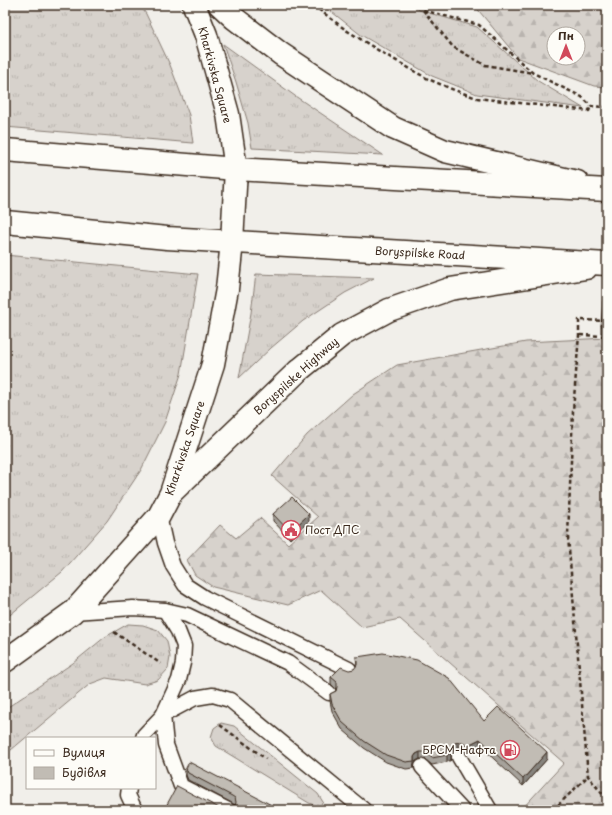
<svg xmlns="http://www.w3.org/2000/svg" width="612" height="815" viewBox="0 0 612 815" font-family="'Playpen Sans',sans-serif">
	<defs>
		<pattern id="grass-tufts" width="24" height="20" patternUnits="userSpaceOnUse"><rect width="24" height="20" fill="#d7d2cc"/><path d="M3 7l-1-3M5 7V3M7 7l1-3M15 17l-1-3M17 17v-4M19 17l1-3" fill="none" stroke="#b9b4af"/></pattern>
		<pattern id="forest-firs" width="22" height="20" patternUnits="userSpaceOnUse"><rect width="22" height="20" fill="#d7d2cc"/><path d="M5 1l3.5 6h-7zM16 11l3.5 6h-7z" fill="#b9b4af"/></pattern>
	</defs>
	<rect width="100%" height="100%" fill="#f1efea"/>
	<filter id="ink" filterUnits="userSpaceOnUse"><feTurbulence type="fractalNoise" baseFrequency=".025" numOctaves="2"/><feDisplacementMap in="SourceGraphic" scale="8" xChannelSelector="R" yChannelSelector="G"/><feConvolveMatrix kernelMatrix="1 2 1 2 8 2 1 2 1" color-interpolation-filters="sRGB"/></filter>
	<g filter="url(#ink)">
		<!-- grass -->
		<g fill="url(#grass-tufts)" stroke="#897e75">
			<polygon points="5,5 140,5 146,14 170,65 189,115 193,143 5,127"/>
			<polygon points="323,5 414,5 419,10 477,27 538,81 583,108 477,94 432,76 361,35"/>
			<polygon points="223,44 295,96 383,155 252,148 248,123 236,82"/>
			<polygon points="5,255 198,274 181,374 165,422 141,470 107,521 62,572 5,619"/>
			<polygon points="256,274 374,278 345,293 303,321 271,348 239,378 251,313"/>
			<polygon points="128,624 143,625 158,630 167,641 170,657 168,669 158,680 145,684 106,678 90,684 5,755 5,709 73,663 105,637"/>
			<polygon points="221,723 234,726 318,794 323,802 319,807 309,803 216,746 211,737 214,728"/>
		</g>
		<!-- forest -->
		<g fill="url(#forest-firs)" stroke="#897e75" fill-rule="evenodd">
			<path d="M474 5H607V87L594 86 518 58ZM554 34H578V58H554Z"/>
			<polygon points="607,338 607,810 521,810 564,763 400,619 362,627 321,590 288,605 213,587 195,575 187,560 220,525 236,538 260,518 288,544 318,517 272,476 307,435 353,394 397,365 526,342"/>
		</g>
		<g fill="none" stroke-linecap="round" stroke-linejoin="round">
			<!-- lane casing -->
			<g stroke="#3b2a1e" stroke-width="17">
				<g id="lane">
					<polyline points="159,516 165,543 173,566 185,585 205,598 349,669"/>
					<polyline points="165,610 178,631 184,646 183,663 179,680 163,715 166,745 181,786 228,810"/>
					<polyline points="73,612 133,608 165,610 187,615 288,663 329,693"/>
					<polyline points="143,738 144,735 163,715 195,698 213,695 230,700 364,810"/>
					<polyline points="459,757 490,810"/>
					<polyline points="422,767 462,810"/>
					<polyline points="129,788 128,795 135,810"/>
				</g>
			</g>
			<!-- primary casing -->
			<g stroke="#3b2a1e" stroke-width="25">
				<g id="primary">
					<polyline points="220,5 234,18 281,54 393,128 445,151 577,182"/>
					<polyline points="173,491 298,371 342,335 389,310 450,289 586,268"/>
					<polyline points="5,661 73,612 159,516 171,493 213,364 227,289 232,242 236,169 228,114 206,35 194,5"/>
				</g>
			</g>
			<!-- highway casing -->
			<g stroke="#3b2a1e" stroke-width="25">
				<g id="highway">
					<polyline points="5,150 236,169 607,190"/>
					<polyline points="5,222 167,238 607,264"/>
				</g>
			</g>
			<!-- path -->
			<g stroke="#3b2a1e" stroke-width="2.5" stroke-dasharray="4 3" stroke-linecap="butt">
				<polyline points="313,5 346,30 381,52 428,79 454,90 477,98 589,111 591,106"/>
				<polyline points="419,5 423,10 479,25 533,73 582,97 591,106 607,107"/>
				<polyline points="423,10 453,47 485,65 533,73"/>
				<polyline points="607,321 579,320 579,335 573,411 568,537 588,776 607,800"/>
				<polyline points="580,335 607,336"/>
				<polyline points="114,632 161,664"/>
				<polyline points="220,725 266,759"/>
				<polyline points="553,810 588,776"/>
			</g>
			<!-- lane -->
			<use href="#lane" stroke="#fdfcf7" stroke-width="14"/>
			<!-- primary -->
			<use href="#primary" stroke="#fdfcf7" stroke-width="22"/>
			<!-- highway -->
			<use href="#highway" stroke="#fdfcf7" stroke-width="22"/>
		</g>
		<!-- wall -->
		<g fill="#a6a29b" stroke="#3b2a1e">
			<polygon points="607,301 607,333 601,333 601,326"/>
			<polygon points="273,514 309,521 290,539 273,521"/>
			<polygon points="356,657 484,721 547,759 523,786 480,746 466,753 463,749 459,749 455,750 451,753 451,760 447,762 432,765 425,759 420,759 416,761 414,764 414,768 406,769 386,762 364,748 342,729 332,711 330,701 330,694 336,691 336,689 331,684 331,677 354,669 357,666"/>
			<polygon points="186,768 281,810 235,807 235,805 232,803 188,780 186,775"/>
		</g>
		<!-- shaded-wall -->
		<g fill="#87847e" stroke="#3b2a1e">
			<polygon points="309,514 309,521 290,539 290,532"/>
			<polygon points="480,739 480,746 466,753 466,746"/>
			<polygon points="459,742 459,749 455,750 451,753 451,760 447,762 447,755 451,750 451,746 455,743"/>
			<polygon points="420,752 420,759 416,761 414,764 414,768 414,757 416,754"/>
			<polygon points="547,752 547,759 523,786 523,779"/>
		</g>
		<!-- building -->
		<g fill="#c1bcb4" stroke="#3b2a1e">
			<polygon points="603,301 607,301 607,326 601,326"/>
			<polygon points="292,497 309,514 290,532 273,514"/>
			<polygon points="383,653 417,660 449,678 484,721 498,707 547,752 523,779 480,739 466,746 463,742 459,742 455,743 451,746 451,753 447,755 432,758 425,752 420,752 416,754 414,757 414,761 406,762 386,755 364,741 342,722 332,704 330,694 336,691 337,687 337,682 331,677 341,667 349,670 354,669 357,665 357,661 356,657 357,657"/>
			<polygon points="189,762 281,810 233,810 235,807 236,802 235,798 232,796 188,773 186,768"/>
			<polygon points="177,786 223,810 164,810"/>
		</g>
	</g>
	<!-- icons -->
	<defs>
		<g id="civic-ring" transform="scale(1)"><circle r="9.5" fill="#fdfcf7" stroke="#d1495b" stroke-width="1.5"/><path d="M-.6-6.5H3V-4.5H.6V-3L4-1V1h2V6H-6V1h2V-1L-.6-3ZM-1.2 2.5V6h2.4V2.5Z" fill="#d1495b"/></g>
		<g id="fuel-ring" transform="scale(1)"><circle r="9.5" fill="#fdfcf7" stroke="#d1495b" stroke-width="1.5"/><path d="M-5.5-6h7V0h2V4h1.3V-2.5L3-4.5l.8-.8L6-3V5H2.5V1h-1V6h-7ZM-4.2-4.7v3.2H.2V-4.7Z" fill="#d1495b"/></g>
	</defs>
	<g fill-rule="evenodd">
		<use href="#civic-ring" x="291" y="530"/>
		<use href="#fuel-ring" x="510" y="750"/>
	</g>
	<g text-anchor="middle" stroke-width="3.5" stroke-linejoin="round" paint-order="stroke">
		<!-- street labels -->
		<g font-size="11" fill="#3b2a1e" stroke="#fdfcf7">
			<text transform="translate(215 75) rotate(75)" y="4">Kharkivska Square</text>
			<text transform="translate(420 253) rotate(3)" y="4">Boryspilske Road</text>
			<text transform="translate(296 376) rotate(-42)" y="4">Boryspilske Highway</text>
			<text transform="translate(185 448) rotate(-71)" y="4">Kharkivska Square</text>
		</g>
		<!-- poi labels -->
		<g font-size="11" fill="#3b2a1e" stroke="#fdfcf7" text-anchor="start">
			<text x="305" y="534">Пост ДПС</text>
			<text x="496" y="754" text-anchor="end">БРСМ-Нафта</text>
		</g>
	</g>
	<!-- margin -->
	<rect width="612" height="815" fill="none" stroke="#fdfcf7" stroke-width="20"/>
	<rect x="10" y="10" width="592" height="795" fill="none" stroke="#3b2a1e" stroke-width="1.5" filter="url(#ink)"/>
	<!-- legend -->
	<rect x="26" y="737" width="130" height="52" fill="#fdfcf7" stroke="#afa8a0"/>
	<rect x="34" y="750" width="20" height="6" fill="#fdfcf7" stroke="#afa8a0"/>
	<text x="62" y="757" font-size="12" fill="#3b2a1e">Вулиця</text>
	<rect x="34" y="767" width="20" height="12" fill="#c1bcb4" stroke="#afa8a0"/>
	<text x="62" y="777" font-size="12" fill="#3b2a1e">Будівля</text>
	<!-- north arrow -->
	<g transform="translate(566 46)"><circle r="19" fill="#fdfcf7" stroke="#afa8a0"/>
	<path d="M0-3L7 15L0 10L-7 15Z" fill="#d1495b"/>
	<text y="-6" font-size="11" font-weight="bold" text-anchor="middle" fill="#3b2a1e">Пн</text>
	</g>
</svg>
